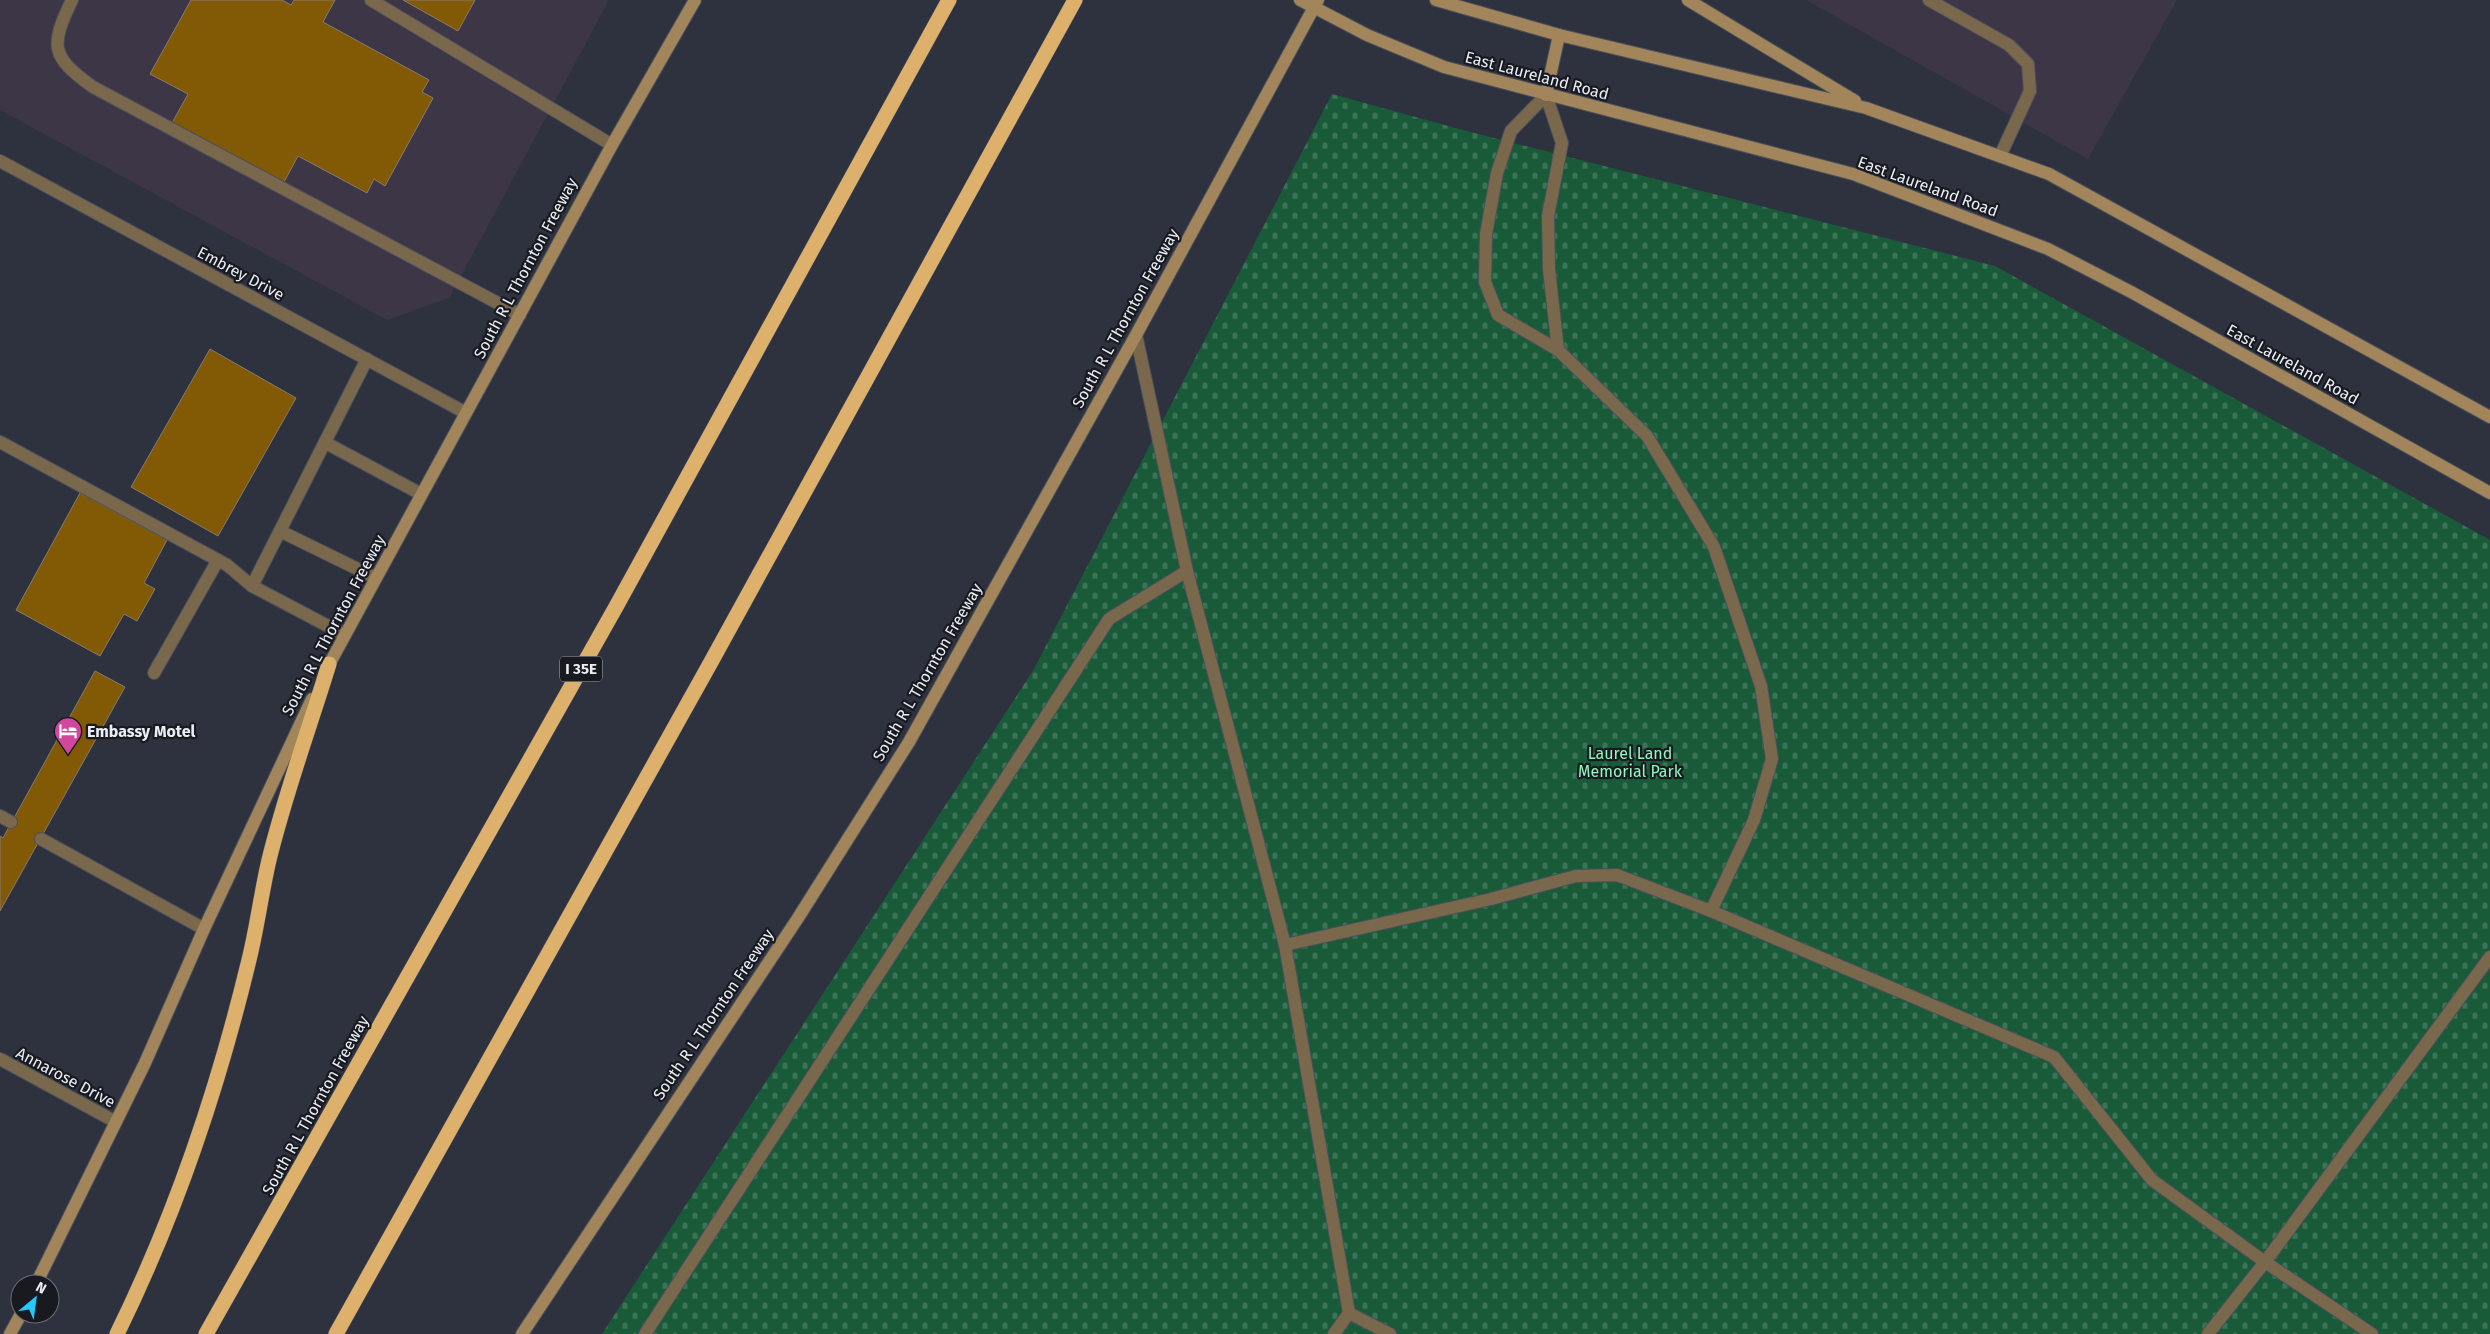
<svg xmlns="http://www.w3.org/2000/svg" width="2490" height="1334" viewBox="0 0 2490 1334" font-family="'Fira Sans',sans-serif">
	<defs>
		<pattern id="cemetery-stones" width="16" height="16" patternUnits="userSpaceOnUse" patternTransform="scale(1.25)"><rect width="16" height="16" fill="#195b39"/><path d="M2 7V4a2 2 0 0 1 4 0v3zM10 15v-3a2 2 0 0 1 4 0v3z" fill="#3b7356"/></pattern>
	</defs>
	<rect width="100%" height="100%" fill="#2e323f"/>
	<!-- commercial -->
	<g fill="#3d3647">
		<polygon points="0,0 609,0 449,298 387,320 0,110"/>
		<polygon points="1806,0 2177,0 2088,159"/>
	</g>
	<!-- cemetery -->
	<polygon fill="url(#cemetery-stones)" points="1332,94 1459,129 1995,266 2490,540 2490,1334 602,1334 1034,669"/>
	<!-- building -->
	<g fill="#825905" stroke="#867c6e">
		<polygon points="191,0 282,0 291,5 294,0 335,0 323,22 429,80 422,92 433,98 385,186 374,179 367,193 298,156 283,184 172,123 188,94 150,74"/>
		<polygon points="403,0 475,0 458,31"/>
		<polygon points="210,349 296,398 218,536 131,487"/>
		<polygon points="80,493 167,540 144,583 155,589 137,621 124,614 100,656 16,610"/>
		<polygon points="95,671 125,687 0,911 0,836 3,838"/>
	</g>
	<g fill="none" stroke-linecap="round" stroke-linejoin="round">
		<!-- lane casing -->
		<g stroke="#4c505c" stroke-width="14">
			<g id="lane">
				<path d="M72 0C50 46 50 56 93 87L520 315"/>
				<polyline points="371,0 612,145"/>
				<polyline points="1929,0 2009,45 2028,64 2030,91 2000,156"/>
				<polyline points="1136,335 1187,571 1285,945 1491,899 1576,876 1617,875 1711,911"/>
				<polyline points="1558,350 1549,269 1548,216 1562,143 1546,95 1511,131 1497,173 1486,234 1485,282 1498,315 1558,350 1647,436 1714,547 1761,686 1772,759 1754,820 1711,911 2054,1057 2152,1180 2265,1262 2372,1334"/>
				<polyline points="0,442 227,565 252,586"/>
				<polyline points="326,443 421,494"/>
				<polyline points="280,531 376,578"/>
				<polyline points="345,635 252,586 367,359"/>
				<polyline points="154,673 218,560"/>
				<polyline points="0,816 11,822"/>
				<polyline points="41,839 204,929"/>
				<polyline points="1285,945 1349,1313 1334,1334"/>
				<polyline points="1349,1313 1390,1334"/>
				<polyline points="645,1334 1109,619 1187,571"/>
				<polyline points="2208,1334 2265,1262 2490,957"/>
			</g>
		</g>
		<!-- street casing -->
		<g stroke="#4c505c" stroke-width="14">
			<g id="street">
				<polyline points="0,161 466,413"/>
				<polyline points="0,1059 116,1122"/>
			</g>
		</g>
		<!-- secondary casing -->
		<g stroke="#4c505c" stroke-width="14">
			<g id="secondary">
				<polyline points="1300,0 1367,35 1444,67 1853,174 2048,249 2133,293 2490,493"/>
				<polyline points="1436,0 1559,35 1866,108 2049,174 2490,417"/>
				<polyline points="1688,0 1855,101"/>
				<polyline points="1546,95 1559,35"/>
				<polyline points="325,672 612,145 695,0"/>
				<polyline points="36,1284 145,1063 204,929 312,699"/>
				<polyline points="10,1334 21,1314"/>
				<polyline points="522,1334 798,918 909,742 1136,335 1318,0"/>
			</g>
		</g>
		<!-- highway casing -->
		<g stroke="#4c505c" stroke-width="16">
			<g id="highway">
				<path d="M117 1334C175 1216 217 1092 248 964 257 929 261 894 269 860 285 794 309 729 329 664"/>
				<polyline points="206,1334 617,605 949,0"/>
				<polyline points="336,1334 711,662 1075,0"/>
			</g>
		</g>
		<!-- lane -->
		<use href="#lane" stroke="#7a684d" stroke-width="12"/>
		<!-- street -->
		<use href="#street" stroke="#7a684d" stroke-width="12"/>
		<!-- secondary -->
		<use href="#secondary" stroke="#a2855a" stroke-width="12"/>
		<!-- highway -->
		<use href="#highway" stroke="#ddb06b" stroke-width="15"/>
	</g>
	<!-- icons -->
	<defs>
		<g id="hotel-pin" transform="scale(1.4375)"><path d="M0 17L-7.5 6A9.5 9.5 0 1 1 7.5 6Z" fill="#d1479c" stroke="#181a20"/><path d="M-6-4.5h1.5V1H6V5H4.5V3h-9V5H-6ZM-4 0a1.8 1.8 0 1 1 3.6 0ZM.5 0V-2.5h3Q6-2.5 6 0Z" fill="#fff"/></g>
	</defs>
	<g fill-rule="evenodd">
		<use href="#hotel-pin" x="68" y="731"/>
	</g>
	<g text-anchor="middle" stroke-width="4.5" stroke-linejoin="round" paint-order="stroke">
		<!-- shield labels -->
		<rect fill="#181a20" stroke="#abaeb6" stroke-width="1" x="560" y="656.5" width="42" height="25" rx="4"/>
		<g font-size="15" font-weight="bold" fill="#eaedf6">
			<text x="581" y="674">I 35E</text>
		</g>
		<!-- street labels -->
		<g font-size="16" fill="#eaedf6" stroke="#181a20">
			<text transform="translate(1537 75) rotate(15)" y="6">East Laureland Road</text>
			<text transform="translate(1928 186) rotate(20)" y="6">East Laureland Road</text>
			<text transform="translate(525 268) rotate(-62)" y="6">South R L Thornton Freeway</text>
			<text transform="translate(241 273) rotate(28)" y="6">Embrey Drive</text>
			<text transform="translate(1125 318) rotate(-61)" y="6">South R L Thornton Freeway</text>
			<text transform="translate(2293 364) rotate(29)" y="6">East Laureland Road</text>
			<text transform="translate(333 625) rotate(-62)" y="6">South R L Thornton Freeway</text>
			<text transform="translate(927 672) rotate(-60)" y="6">South R L Thornton Freeway</text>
			<text transform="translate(713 1014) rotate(-56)" y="6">South R L Thornton Freeway</text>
			<text transform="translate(66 1077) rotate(28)" y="6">Annarose Drive</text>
			<text transform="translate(315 1105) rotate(-61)" y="6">South R L Thornton Freeway</text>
		</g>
		<!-- poi labels -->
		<g font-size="16" font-weight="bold" fill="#eaedf6" stroke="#181a20" text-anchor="start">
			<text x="87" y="737">Embassy Motel</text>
		</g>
		<!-- park labels -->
		<g font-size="16" fill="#8ff8ba" stroke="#181a20">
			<text x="1630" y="759">Laurel Land<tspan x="1630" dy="18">Memorial Park</tspan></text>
		</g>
	</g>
	<!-- north arrow -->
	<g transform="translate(35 1299) rotate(29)"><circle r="24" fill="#181a20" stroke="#6c6e76"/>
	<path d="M0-4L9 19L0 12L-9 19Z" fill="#26c9fe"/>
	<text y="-8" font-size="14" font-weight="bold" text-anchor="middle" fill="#eaedf6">N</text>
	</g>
</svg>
